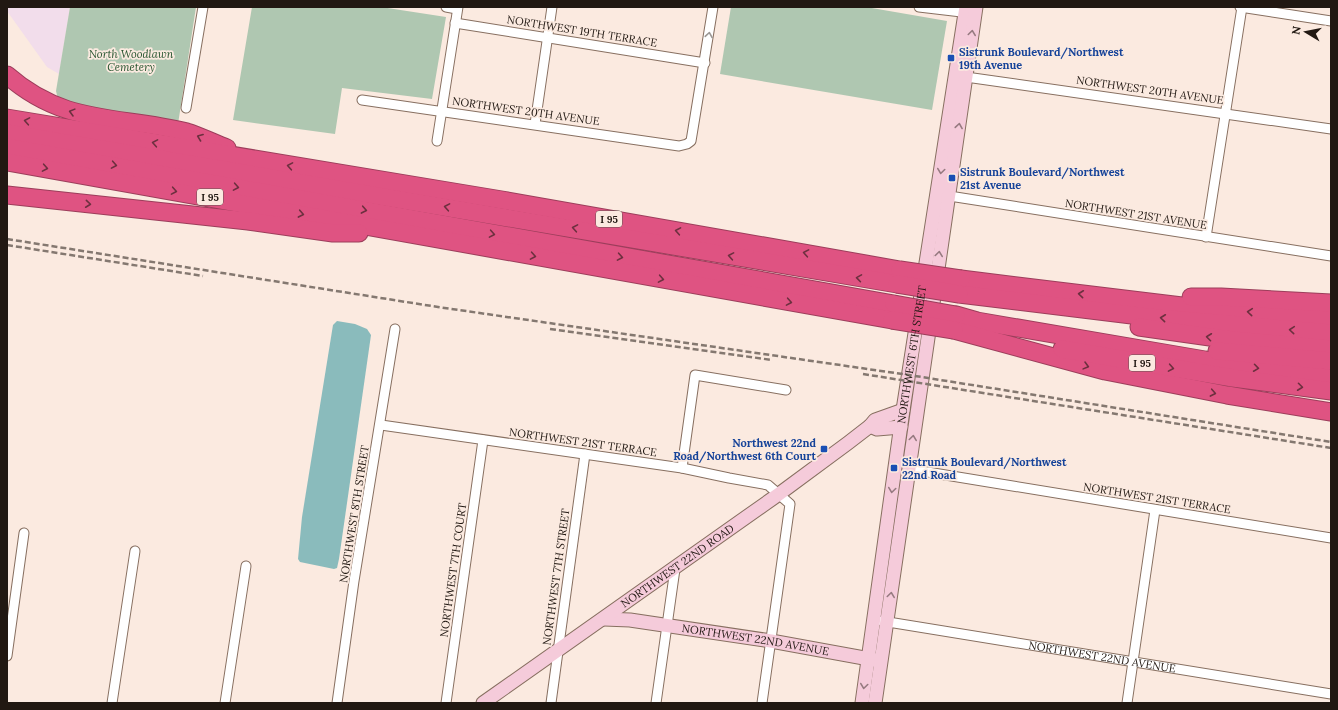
<svg xmlns="http://www.w3.org/2000/svg" width="1338" height="710" viewBox="0 0 1338 710" font-family="Lora,serif">
	<rect width="100%" height="100%" fill="#fbeae0"/>
	<!-- industrial -->
	<polygon fill="#f2ddeb" points="7,7 70,7 59,74 47,67 7,11"/>
	<!-- green -->
	<g fill="#afc7b1">
		<polygon points="70,7 196,7 178,124 78,105 58,99 56,91"/>
		<polygon points="252,7 381,7 446,17 432,99 342,88 335,134 233,120"/>
		<polygon points="731,7 866,7 947,21 932,110 720,74"/>
	</g>
	<!-- water -->
	<polygon fill="#8abbbc" points="337,321 355,324 367,329 371,335 339,559 337,568 334,569 300,562 298,559 302,517 333,325"/>
	<g fill="none" stroke-linecap="round" stroke-linejoin="round">
		<!-- street casing -->
		<g stroke="#876f60" stroke-width="11">
			<g id="street">
				<polyline points="446,7 457,9"/>
				<polyline points="919,7 970,13"/>
				<polyline points="1240,7 1331,21"/>
				<polyline points="455,23 705,63"/>
				<polyline points="966,77 1331,129"/>
				<polyline points="362,100 679,146 687,144 691,141 713,7"/>
				<polyline points="186,108 203,7"/>
				<polyline points="535,124 552,7"/>
				<polyline points="437,141 458,7"/>
				<polyline points="943,195 1331,256"/>
				<polyline points="1206,237 1242,7"/>
				<polyline points="381,425 682,468 729,478 768,485 790,504 762,703"/>
				<polyline points="682,468 695,375 786,390"/>
				<polyline points="909,469 1331,538"/>
				<path id="s1" d="M882 621 1331 694"/>
				<polyline points="7,656 24,533"/>
				<polyline points="112,703 135,551"/>
				<polyline points="225,703 246,566"/>
				<polyline points="337,703 354,581 395,329"/>
				<polyline points="446,703 483,440"/>
				<polyline points="551,703 585,454"/>
				<polyline points="656,703 675,569"/>
				<polyline points="1127,703 1155,510"/>
			</g>
		</g>
		<!-- secondary casing -->
		<g stroke="#876f60" stroke-width="15">
			<g id="secondary">
				<polyline points="870,426 877,429 901,427"/>
				<path id="s2" d="M604 619 630 620 771 641 875 660"/>
				<path id="s3" d="M483 703 779 494 848 443 870 426 875 420 903 410"/>
				<path id="s4" d="M862 703 903 410 966 7"/>
				<polyline points="875,703 976,7"/>
			</g>
		</g>
		<!-- highway casing -->
		<g stroke="#9c3e5b" stroke-width="19">
			<g id="highway">
				<path d="M7 75C65 126 119 115 187 132 200 136 214 143 227 148"/>
				<polyline points="7,118 502,200 900,270"/>
				<polyline points="7,133 897,284"/>
				<polyline points="7,147 894,304"/>
				<polyline points="7,162 892,320"/>
				<polyline points="7,195 248,221 333,233 359,233"/>
				<polyline points="961,279 1182,306 1331,318"/>
				<polyline points="959,294 1148,317 1331,333"/>
				<polyline points="1191,297 1221,297 1331,303"/>
				<polyline points="956,315 977,321 1205,360 1331,378"/>
				<polyline points="1139,327 1224,339 1331,349"/>
				<polyline points="954,330 1105,371 1227,395 1331,412"/>
				<polyline points="1062,349 1233,378 1331,391"/>
				<polyline points="1217,351 1331,361"/>
			</g>
		</g>
		<!-- street -->
		<use href="#street" stroke="#fff" stroke-width="9"/>
		<!-- secondary -->
		<use href="#secondary" stroke="#f5cbda" stroke-width="13"/>
		<!-- highway -->
		<use href="#highway" stroke="#df5382" stroke-width="17"/>
		<!-- rail -->
		<g stroke="#847870" stroke-width="2.5" stroke-dasharray="6 3" stroke-linecap="butt">
			<polyline points="7,239 438,307 909,375 1331,442"/>
			<polyline points="7,245 203,276"/>
			<polyline points="550,329 772,360"/>
			<polyline points="863,374 1331,448"/>
		</g>
		<!-- highway-bridge casing -->
		<g stroke="#9c3e5b" stroke-width="19" stroke-linecap="butt">
			<g id="highway-bridge">
				<polyline points="900,270 961,279"/>
				<polyline points="897,284 959,294"/>
				<polyline points="894,304 956,315"/>
				<polyline points="892,320 954,330"/>
			</g>
		</g>
		<!-- highway-bridge -->
		<use href="#highway-bridge" stroke="#df5382" stroke-width="17"/>
	</g>
	<!-- one-way arrows -->
	<defs><path id="oneway-chevron" d="M-2-3.5L2.5 0L-2 3.5" fill="none" stroke-width="1.6" stroke-linecap="round" stroke-linejoin="round"/></defs>
	<g stroke="#967a80">
		<use href="#oneway-chevron" transform="translate(972 33) rotate(-82)"/>
		<use href="#oneway-chevron" transform="translate(959 126) rotate(-81)"/>
		<use href="#oneway-chevron" transform="translate(941 171) rotate(98)"/>
		<use href="#oneway-chevron" transform="translate(939 254) rotate(-82)"/>
		<use href="#oneway-chevron" transform="translate(913 438) rotate(-82)"/>
		<use href="#oneway-chevron" transform="translate(892 490) rotate(98)"/>
		<use href="#oneway-chevron" transform="translate(891 595) rotate(-82)"/>
		<use href="#oneway-chevron" transform="translate(864 686) rotate(98)"/>
	</g>
	<use stroke="#9b9794" href="#oneway-chevron" transform="translate(709 35) rotate(-81)"/>
	<g stroke="#6d303f">
		<use href="#oneway-chevron" transform="translate(72 112) rotate(-165)"/>
		<use href="#oneway-chevron" transform="translate(27 121) rotate(-170)"/>
		<use href="#oneway-chevron" transform="translate(200 137) rotate(-159)"/>
		<use href="#oneway-chevron" transform="translate(155 143) rotate(-170)"/>
		<use href="#oneway-chevron" transform="translate(114 165) rotate(10)"/>
		<use href="#oneway-chevron" transform="translate(290 166) rotate(-170)"/>
		<use href="#oneway-chevron" transform="translate(45 168) rotate(10)"/>
		<use href="#oneway-chevron" transform="translate(236 187) rotate(10)"/>
		<use href="#oneway-chevron" transform="translate(174 191) rotate(10)"/>
		<use href="#oneway-chevron" transform="translate(88 204) rotate(6)"/>
		<use href="#oneway-chevron" transform="translate(447 207) rotate(-170)"/>
		<use href="#oneway-chevron" transform="translate(364 210) rotate(11)"/>
		<use href="#oneway-chevron" transform="translate(301 214) rotate(11)"/>
		<use href="#oneway-chevron" transform="translate(575 228) rotate(-170)"/>
		<use href="#oneway-chevron" transform="translate(678 231) rotate(-170)"/>
		<use href="#oneway-chevron" transform="translate(492 234) rotate(10)"/>
		<use href="#oneway-chevron" transform="translate(806 253) rotate(-170)"/>
		<use href="#oneway-chevron" transform="translate(533 256) rotate(10)"/>
		<use href="#oneway-chevron" transform="translate(731 256) rotate(-170)"/>
		<use href="#oneway-chevron" transform="translate(620 257) rotate(10)"/>
		<use href="#oneway-chevron" transform="translate(859 278) rotate(-171)"/>
		<use href="#oneway-chevron" transform="translate(661 279) rotate(10)"/>
		<use href="#oneway-chevron" transform="translate(1081 294) rotate(-174)"/>
		<use href="#oneway-chevron" transform="translate(789 302) rotate(10)"/>
		<use href="#oneway-chevron" transform="translate(1250 312) rotate(-175)"/>
		<use href="#oneway-chevron" transform="translate(1163 318) rotate(-174)"/>
		<use href="#oneway-chevron" transform="translate(1292 330) rotate(-175)"/>
		<use href="#oneway-chevron" transform="translate(1209 337) rotate(-173)"/>
		<use href="#oneway-chevron" transform="translate(1086 366) rotate(15)"/>
		<use href="#oneway-chevron" transform="translate(1171 368) rotate(10)"/>
		<use href="#oneway-chevron" transform="translate(1256 368) rotate(8)"/>
		<use href="#oneway-chevron" transform="translate(1300 387) rotate(7)"/>
		<use href="#oneway-chevron" transform="translate(1213 393) rotate(11)"/>
	</g>
	<!-- markers -->
	<g fill="#1a4fb4" stroke="#fbeae0" stroke-width="1.5">
		<rect x="947" y="54" width="8" height="8" rx="2"/>
		<rect x="948" y="174" width="8" height="8" rx="2"/>
		<rect x="820" y="445" width="8" height="8" rx="2"/>
		<rect x="890" y="464" width="8" height="8" rx="2"/>
	</g>
	<g text-anchor="middle" stroke-width="3.5" stroke-linejoin="round" paint-order="stroke">
		<!-- shield labels -->
		<g fill="#fbeae0" stroke="#625750" stroke-width="1">
			<rect x="197" y="189" width="26" height="16" rx="3"/>
			<rect x="596" y="211" width="26" height="16" rx="3"/>
			<rect x="1129" y="355" width="26" height="16" rx="3"/>
		</g>
		<g font-size="10" font-weight="bold" fill="#211812">
			<text x="210" y="201">I 95</text>
			<text x="609" y="223">I 95</text>
			<text x="1142" y="367">I 95</text>
		</g>
		<!-- street labels -->
		<g font-size="11" fill="#211812" stroke="#fbeae0">
			<text transform="translate(582 31) rotate(9)" y="4">NORTHWEST 19TH TERRACE</text>
			<text transform="translate(1150 90) rotate(8)" y="4">NORTHWEST 20TH AVENUE</text>
			<text transform="translate(526 111) rotate(8)" y="4">NORTHWEST 20TH AVENUE</text>
			<text transform="translate(1136 214) rotate(9)" y="4">NORTHWEST 21ST AVENUE</text>
			<text dy="4" stroke="none"><textPath href="#s4" startOffset="352">NORTHWEST 6TH STREET</textPath></text>
			<text transform="translate(583 442) rotate(8)" y="4">NORTHWEST 21ST TERRACE</text>
			<text transform="translate(1157 498) rotate(9)" y="4">NORTHWEST 21ST TERRACE</text>
			<text transform="translate(354 514) rotate(-81)" y="4">NORTHWEST 8TH STREET</text>
			<text dy="4" stroke="none"><textPath href="#s3" startOffset="238">NORTHWEST 22ND ROAD</textPath></text>
			<text transform="translate(453 570) rotate(-82)" y="4">NORTHWEST 7TH COURT</text>
			<text transform="translate(556 577) rotate(-82)" y="4">NORTHWEST 7TH STREET</text>
			<text dy="4" stroke="none"><textPath href="#s2" startOffset="153">NORTHWEST 22ND AVENUE</textPath></text>
			<text dy="4" stroke="none"><textPath href="#s1" startOffset="223">NORTHWEST 22ND AVENUE</textPath></text>
		</g>
		<!-- transit labels -->
		<g font-size="11" font-weight="bold" fill="#164399" stroke="#fbeae0" text-anchor="start">
			<text x="959" y="56">Sistrunk Boulevard/Northwest<tspan x="959" dy="13">19th Avenue</tspan></text>
			<text x="960" y="176">Sistrunk Boulevard/Northwest<tspan x="960" dy="13">21st Avenue</tspan></text>
			<text x="816" y="447" text-anchor="end">Northwest 22nd<tspan x="816" dy="13">Road/Northwest 6th Court</tspan></text>
			<text x="902" y="466">Sistrunk Boulevard/Northwest<tspan x="902" dy="13">22nd Road</tspan></text>
		</g>
		<!-- park labels -->
		<g font-size="11" font-style="italic" fill="#25542e" stroke="#fbeae0">
			<text x="131" y="58">North Woodlawn<tspan x="131" dy="13">Cemetery</tspan></text>
		</g>
	</g>
	<!-- border -->
	<rect width="1338" height="710" fill="none" stroke="#211812" stroke-width="16"/>
	<!-- north arrow -->
	<g transform="translate(1306 32) rotate(280)" stroke="#fbeae0" stroke-width="3" paint-order="stroke">
	<path d="M0-3L7 15L0 10L-7 15Z" fill="#211812"/>
	<text y="-6" font-size="11" font-weight="bold" text-anchor="middle" fill="#211812">N</text>
	</g>
</svg>
